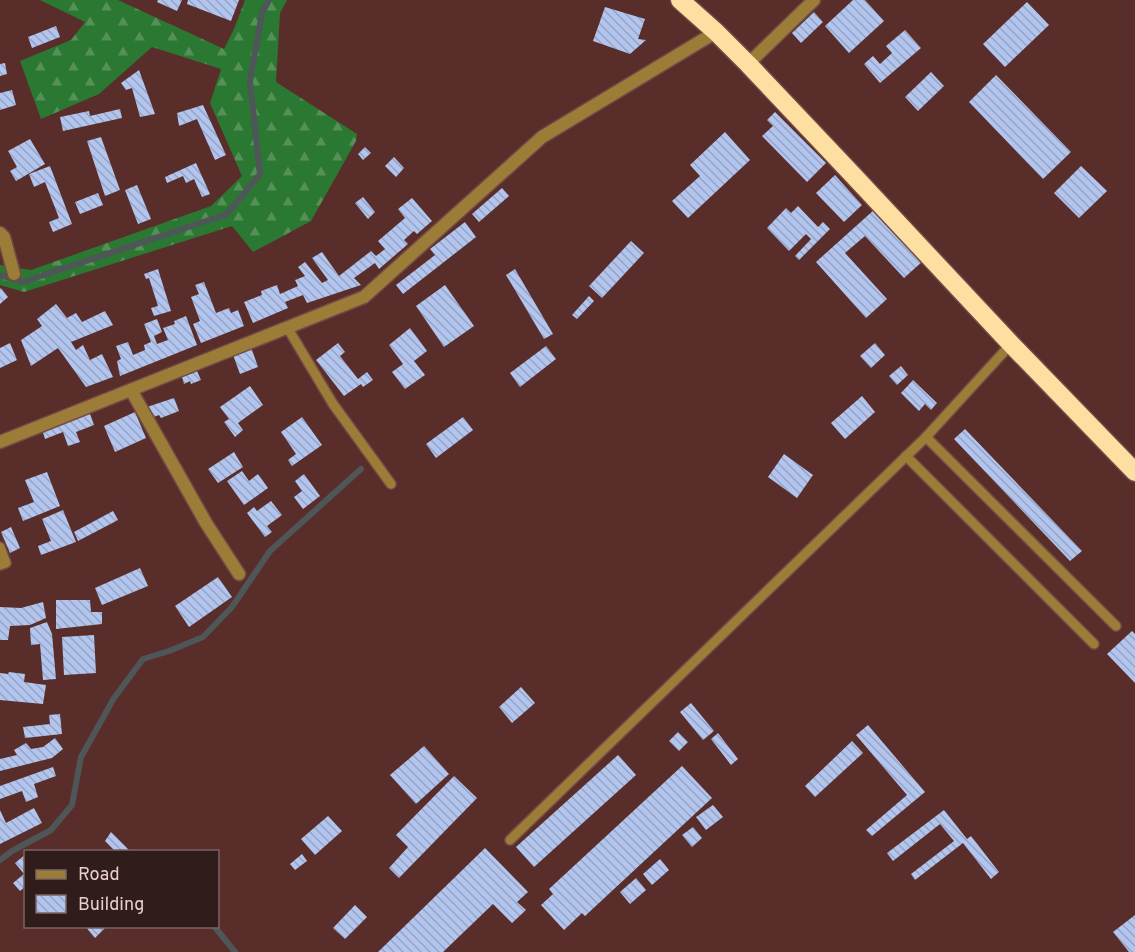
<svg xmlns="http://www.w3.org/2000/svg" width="1135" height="952" viewBox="0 0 1135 952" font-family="Overpass,sans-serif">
	<defs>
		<pattern id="forest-firs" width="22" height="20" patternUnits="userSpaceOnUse" patternTransform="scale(1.5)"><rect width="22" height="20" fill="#2b7832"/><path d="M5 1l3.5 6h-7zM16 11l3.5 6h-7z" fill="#549058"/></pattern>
		<pattern id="building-back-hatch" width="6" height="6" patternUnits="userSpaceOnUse" patternTransform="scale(1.5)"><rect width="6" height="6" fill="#b2c5ee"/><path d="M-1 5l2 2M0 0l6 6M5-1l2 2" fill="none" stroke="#97a3c2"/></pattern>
	</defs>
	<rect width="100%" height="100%" fill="#592d2a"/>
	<!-- forest -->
	<polygon fill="url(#forest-firs)" points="40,0 118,0 224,49 234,29 245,0 287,0 280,13 276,82 357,134 356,141 311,221 253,252 232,226 24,292 0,285 0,265 31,270 211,206 242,176 210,103 221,69 152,47 99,94 41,119 20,61 71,40 85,22"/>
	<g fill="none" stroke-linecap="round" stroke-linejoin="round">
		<!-- stream -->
		<g stroke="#4e5657" stroke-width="6">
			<polyline points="0,275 23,282 227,214 260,174 250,81 262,13 269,0"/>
			<polyline points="0,860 12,851 51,830 72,805 81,757 114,698 143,659 169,651 203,637 232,607 270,551 361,469"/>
			<polyline points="214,926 235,952"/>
		</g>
	</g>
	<!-- building -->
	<g fill="url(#building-back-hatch)">
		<polygon points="158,0 182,0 177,11 157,2"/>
		<polygon points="188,0 239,0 231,21 187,4"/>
		<polygon points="853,0 865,0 884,21 849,53 825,26"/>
		<polygon points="1027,2 1049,25 1005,67 983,44"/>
		<polygon points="605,7 645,19 638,39 646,40 630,54 593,41"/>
		<polygon points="814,12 823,22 801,43 792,33"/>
		<polygon points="56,26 60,37 32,48 28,37"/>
		<polygon points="905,30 921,48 880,83 864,64 873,56 880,64 892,53 886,46"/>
		<polygon points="5,63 7,74 0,76 0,64"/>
		<polygon points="139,70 155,114 140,117 132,88 126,90 121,83"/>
		<polygon points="931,72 944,86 918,111 905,97"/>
		<polygon points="996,75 1071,152 1043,179 969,102"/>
		<polygon points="12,90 16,105 0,110 0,93"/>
		<polygon points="203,105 226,155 215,160 197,119 179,126 177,113"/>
		<polygon points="120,109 122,118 63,131 60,117 89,111 90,116"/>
		<polygon points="775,112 826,163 807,182 762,136 773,126 767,120"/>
		<polygon points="725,132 750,160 688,218 672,201 700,176 690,165"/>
		<polygon points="101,137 120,190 105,196 87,141"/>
		<polygon points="30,139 45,164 16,181 10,171 17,167 8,151"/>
		<polygon points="365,147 371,153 363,160 358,154"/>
		<polygon points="394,157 404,168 396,177 385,166"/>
		<polygon points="196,163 210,194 202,197 194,179 186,183 183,176 167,183 165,177"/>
		<polygon points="50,166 72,224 53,232 49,222 59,218 45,182 34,187 29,174"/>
		<polygon points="1081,166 1107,191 1079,218 1054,193"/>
		<polygon points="835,175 862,205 844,222 816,193"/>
		<polygon points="137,185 151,219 138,224 125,190"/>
		<polygon points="502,188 509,196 479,222 472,214"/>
		<polygon points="98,193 103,205 80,214 75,202"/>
		<polygon points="363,197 375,212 368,219 355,203"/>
		<polygon points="412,198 432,221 417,234 414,231 404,240 408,244 379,269 375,263 354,278 361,285 307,303 303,295 285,302 288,308 253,323 244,302 262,295 261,291 277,285 280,294 298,286 295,280 305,276 298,267 305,262 322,283 328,280 312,258 322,252 339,276 371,251 376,256 385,249 378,241 405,218 398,209"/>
		<polygon points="798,206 818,227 823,222 830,229 799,260 795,256 811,239 806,234 789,251 767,228 786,208 791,213"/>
		<polygon points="875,209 923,261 904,278 865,236 845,253 887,299 866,318 816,262"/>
		<polygon points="465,222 476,237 403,294 396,285 435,255 430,249"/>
		<polygon points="631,241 644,253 602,298 589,286"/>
		<polygon points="158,269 171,311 154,316 151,308 158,306 149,278 146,279 144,274"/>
		<polygon points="515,269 553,334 544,339 506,275"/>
		<polygon points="204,282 216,313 229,308 231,313 238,310 244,326 201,343 193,324 200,321 191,297 199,294 195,285"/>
		<polygon points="445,285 474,326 444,347 416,306"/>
		<polygon points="1,288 8,297 0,304 0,289"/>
		<polygon points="589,296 594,301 577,319 572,315"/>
		<polygon points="56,304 67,318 76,313 82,322 105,311 113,325 71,342 76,350 83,345 90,360 102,354 113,377 86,387 58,348 31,366 21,340 42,326 37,319"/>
		<polygon points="186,316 197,345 120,376 117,361 121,359 116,346 128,342 133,355 145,350 144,345 151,342 144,324 157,319 162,332 154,336 157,344 168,340 163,328 175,324 174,321"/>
		<polygon points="410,328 427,351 414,361 425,375 405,389 392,372 403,364 389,345"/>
		<polygon points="10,343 17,360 0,368 0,348"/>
		<polygon points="338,343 345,352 340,356 358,379 367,372 373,380 363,387 361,384 344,396 316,360"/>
		<polygon points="875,343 885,355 871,368 860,356"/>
		<polygon points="546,346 556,359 520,387 510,373"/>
		<polygon points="251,347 258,367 240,374 233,355"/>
		<polygon points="901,366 908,375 897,385 889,376"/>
		<polygon points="197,371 201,380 191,384 190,381 184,384 182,377"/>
		<polygon points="913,380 937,403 931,410 925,404 919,411 901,393"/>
		<polygon points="250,386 263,405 238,423 243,430 235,437 224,422 229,419 220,407"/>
		<polygon points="862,396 875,412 845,439 831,423"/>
		<polygon points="174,398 179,411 161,418 159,415 151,418 147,407"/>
		<polygon points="89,411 94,425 76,432 80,442 68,446 63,432 45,439 42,429"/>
		<polygon points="135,412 146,438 115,452 104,426"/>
		<polygon points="302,417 322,445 292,466 288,460 296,454 281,432"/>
		<polygon points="463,417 473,430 436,458 426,444"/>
		<polygon points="965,429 1082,551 1070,561 954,439"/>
		<polygon points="234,452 243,467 218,483 208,469"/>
		<polygon points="784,454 813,475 797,498 768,477"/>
		<polygon points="242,471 249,481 258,474 268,488 244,505 227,481"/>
		<polygon points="47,472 60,506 23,521 18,508 34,502 25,480"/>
		<polygon points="304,474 320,496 303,509 294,497 302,491 295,481"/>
		<polygon points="271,501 282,515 267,526 272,532 265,537 247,513 254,507 257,511"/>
		<polygon points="63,510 76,542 41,555 38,546 51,541 42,519"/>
		<polygon points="113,511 118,520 78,541 74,532"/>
		<polygon points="11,527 20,548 10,553 1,532"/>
		<polygon points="140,568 148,586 102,605 95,588"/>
		<polygon points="218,577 232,597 189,627 175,606"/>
		<polygon points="56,600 90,600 91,612 102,612 102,624 56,629"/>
		<polygon points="43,602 46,618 30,625 10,626 8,640 0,640 0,607 21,608"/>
		<polygon points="47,622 52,634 56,679 43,680 40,644 31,645 30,628"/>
		<polygon points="1132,631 1135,634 1135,683 1107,654"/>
		<polygon points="94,635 96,673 64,675 62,637"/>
		<polygon points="9,672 25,674 24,682 46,685 43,704 0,700 0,673 8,674"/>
		<polygon points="521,687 535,703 512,723 499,707"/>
		<polygon points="691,703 714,731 703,740 680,712"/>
		<polygon points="60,714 62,734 25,738 23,727 50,724 49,715"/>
		<polygon points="868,725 925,792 872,836 866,830 907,795 856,735"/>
		<polygon points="678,732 688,742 679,751 669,741"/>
		<polygon points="718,733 738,759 731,765 711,739"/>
		<polygon points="55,738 63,749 52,758 0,771 0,759 17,755 14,750 26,743 31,749 43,747"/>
		<polygon points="852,741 863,753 815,797 805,786"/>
		<polygon points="424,746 449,774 416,804 390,775"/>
		<polygon points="618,755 636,775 534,867 516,847"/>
		<polygon points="682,766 712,798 585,916 582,913 564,930 541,905 553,894 549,889"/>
		<polygon points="53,767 56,776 34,784 38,797 26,802 22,791 0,799 0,786"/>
		<polygon points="454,776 477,798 399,878 389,868 408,847 396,835"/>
		<polygon points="713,805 723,817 706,830 696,817"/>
		<polygon points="34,808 42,823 0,844 0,810 6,823"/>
		<polygon points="944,810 967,839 971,836 999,872 991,879 963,843 915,880 911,874 954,841 940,824 893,861 887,853"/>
		<polygon points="328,816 342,831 315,855 301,839"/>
		<polygon points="693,827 702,838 692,847 682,835"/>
		<polygon points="111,832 131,852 116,852 105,841"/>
		<polygon points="485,848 528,892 517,902 526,910 512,923 493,904 443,952 378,952"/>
		<polygon points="26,854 26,886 20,891 13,883 24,874 15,863"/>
		<polygon points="302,854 307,861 295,870 290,864"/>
		<polygon points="660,859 669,870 652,885 643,874"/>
		<polygon points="636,878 646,890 630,904 620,892"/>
		<polygon points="355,905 367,917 345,939 333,928"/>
		<polygon points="1135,915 1135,952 1129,952 1113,932"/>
		<polygon points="85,926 107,926 95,938"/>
	</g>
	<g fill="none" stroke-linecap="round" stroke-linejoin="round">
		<!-- lane casing -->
		<g stroke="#734a47" stroke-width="12">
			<g id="lane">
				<polyline points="287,327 333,404 391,484"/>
				<polyline points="926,437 1116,626"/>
				<polyline points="906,456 1094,644"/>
				<polyline points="0,547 6,563 0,565"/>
				<polyline points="510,840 926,437 1011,344"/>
			</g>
		</g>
		<!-- street casing -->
		<g stroke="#734a47" stroke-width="15">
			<g id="street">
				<polyline points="748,64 814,0"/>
				<polyline points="0,233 4,237 14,274"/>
				<polyline points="131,390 206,523 239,574"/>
				<polyline points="0,442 364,297 542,137 716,32"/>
			</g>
		</g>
		<!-- highway casing -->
		<g stroke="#734a47" stroke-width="21">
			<polyline id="highway" points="680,0 716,32 748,64 852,174 1011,344 1135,472"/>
		</g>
		<!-- lane -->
		<use href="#lane" stroke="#9c7d38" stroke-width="9"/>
		<!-- street -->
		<use href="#street" stroke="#9c7d38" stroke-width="12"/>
		<!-- highway -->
		<use href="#highway" stroke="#fddfa2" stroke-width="18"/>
	</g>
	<!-- legend -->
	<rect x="24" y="850" width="195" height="78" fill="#301c1a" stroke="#7b6361" stroke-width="1.5"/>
	<rect x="36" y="870" width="30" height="9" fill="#9c7d38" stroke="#7b6361" stroke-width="1.5"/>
	<text x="78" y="880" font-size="18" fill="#ebcecb">Road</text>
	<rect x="36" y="895" width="30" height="18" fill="url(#building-back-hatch)" stroke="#7b6361" stroke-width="1.5"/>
	<text x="78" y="910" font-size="18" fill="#ebcecb">Building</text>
</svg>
